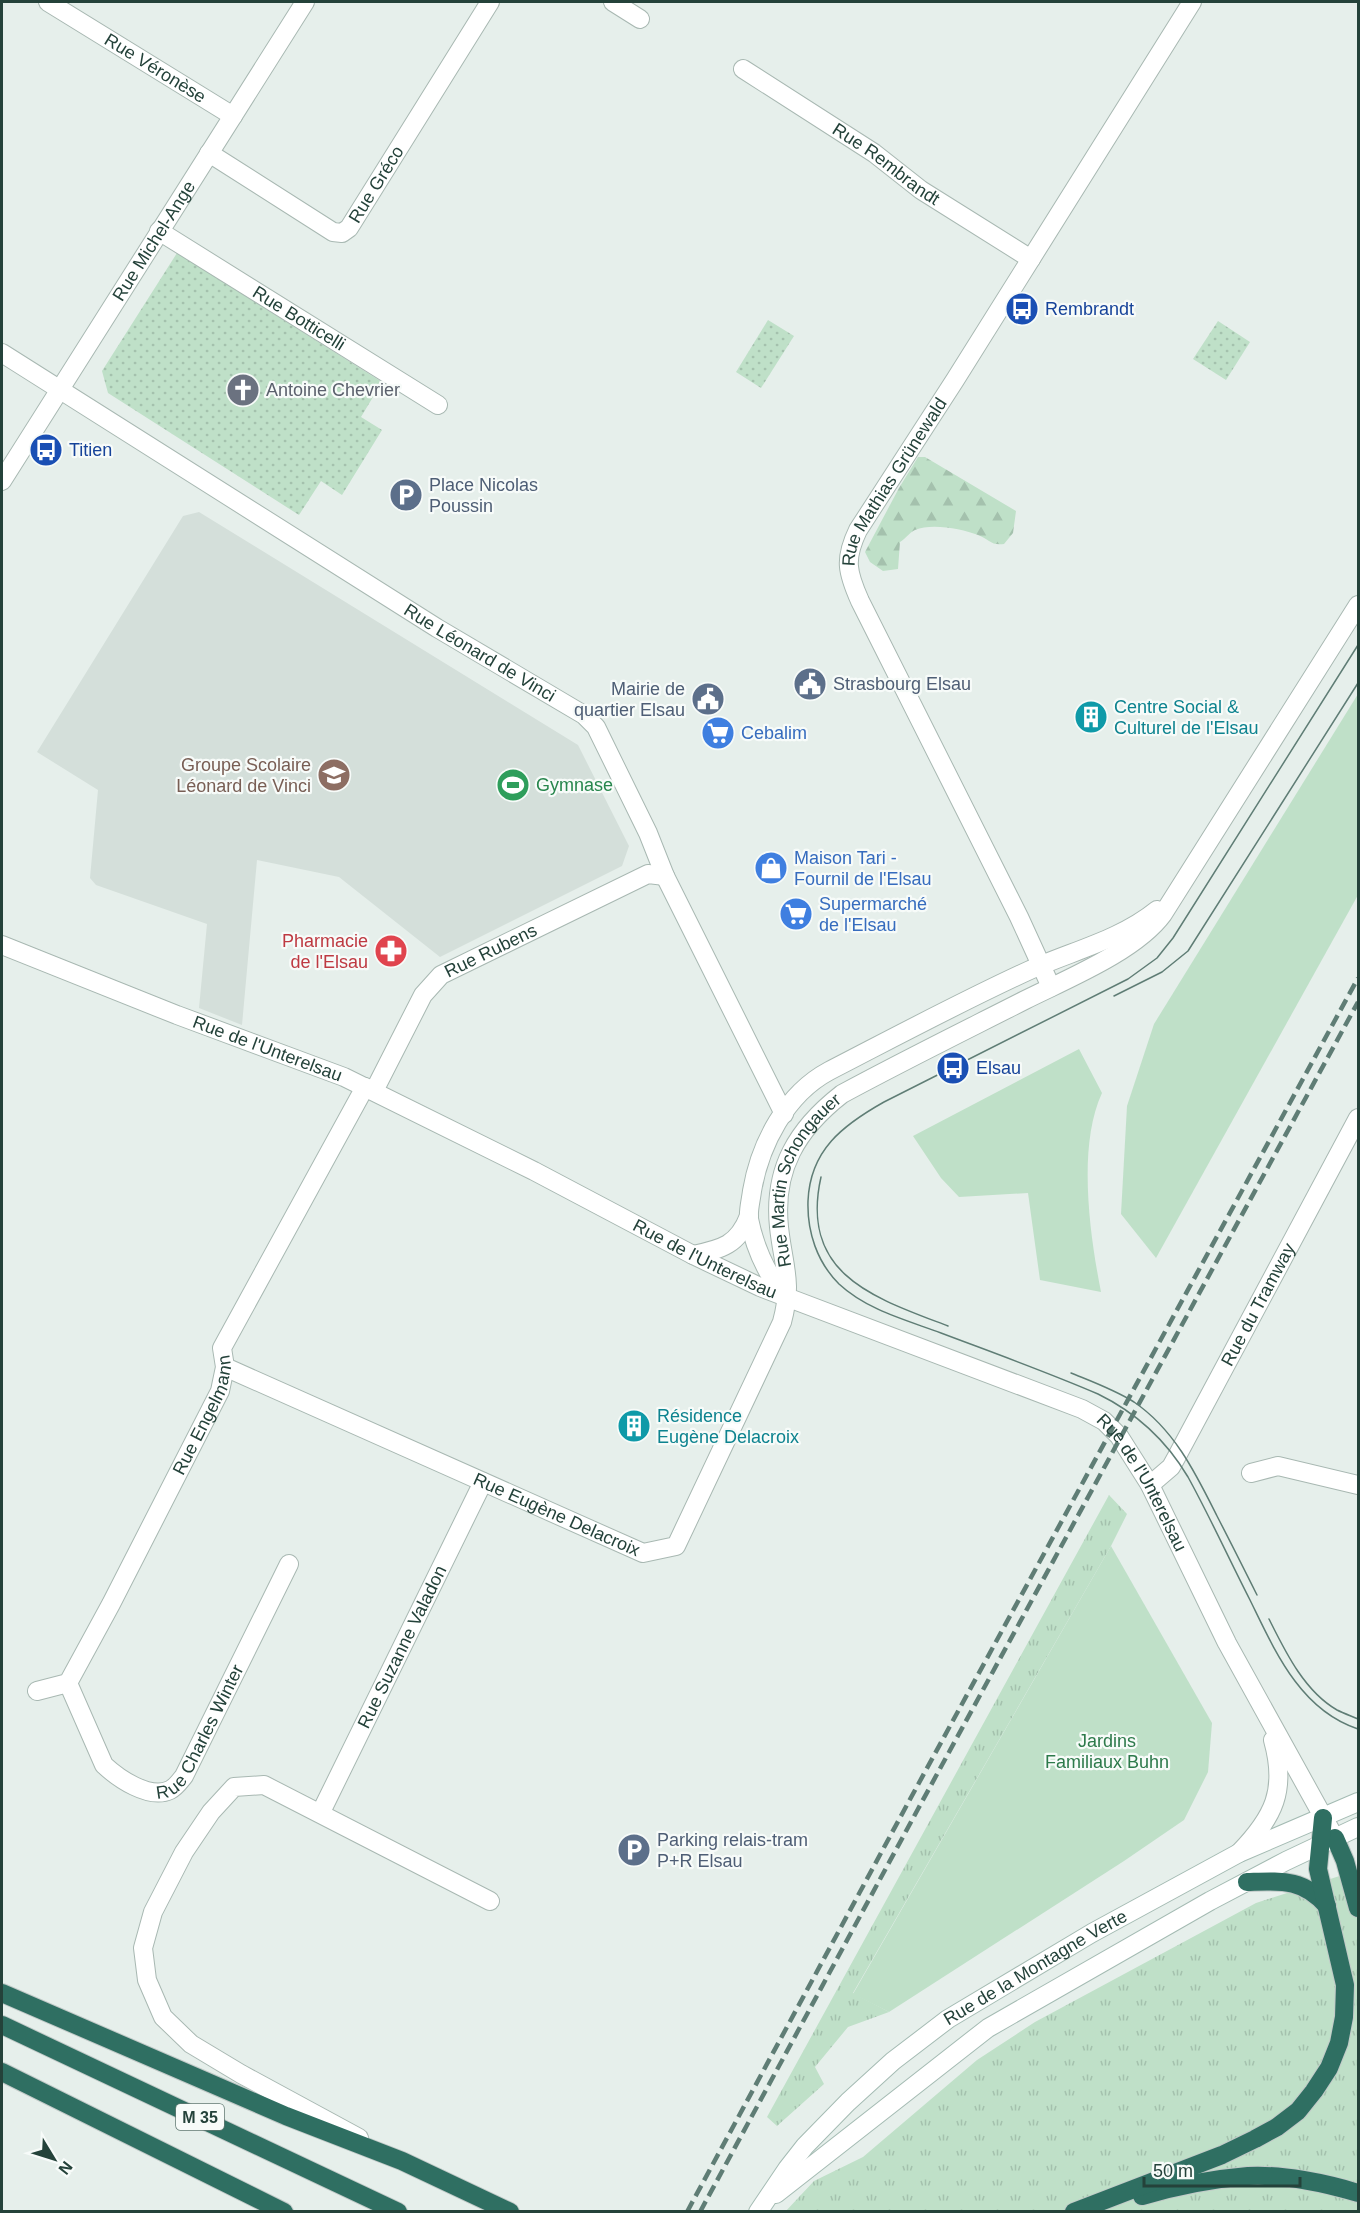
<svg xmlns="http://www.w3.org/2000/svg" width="1360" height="2213" viewBox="0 0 1360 2213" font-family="Arial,sans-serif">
	<defs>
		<pattern id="grass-tufts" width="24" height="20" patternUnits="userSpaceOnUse" patternTransform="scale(1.5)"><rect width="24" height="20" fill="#bfe0c8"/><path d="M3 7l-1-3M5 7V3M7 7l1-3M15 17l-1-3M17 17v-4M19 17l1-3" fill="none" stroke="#a4c1ad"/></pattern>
		<pattern id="forest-firs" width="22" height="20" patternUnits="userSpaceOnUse" patternTransform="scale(1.5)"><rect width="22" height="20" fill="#bfe0c8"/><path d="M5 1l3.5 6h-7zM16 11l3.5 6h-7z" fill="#a4c1ad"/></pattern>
		<pattern id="park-dots" width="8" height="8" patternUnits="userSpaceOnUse" patternTransform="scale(1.5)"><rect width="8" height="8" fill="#bfe0c8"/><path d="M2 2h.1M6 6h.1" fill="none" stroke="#a4c1ad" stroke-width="1.8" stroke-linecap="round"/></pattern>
	</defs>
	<rect width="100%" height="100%" fill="#e6efeb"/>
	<!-- built -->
	<polygon fill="#d4dfda" points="199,512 578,745 629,846 622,866 440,957 339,877 257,860 242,1025 199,1008 207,924 96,885 90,878 98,790 37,752 183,516"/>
	<!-- grass -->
	<g fill="url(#grass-tufts)">
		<polygon points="1109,1495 1127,1514 1111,1546 853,1993 889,2012 848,2027 815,2067 824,2084 777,2126 767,2117"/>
		<polygon points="1358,1870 1358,2211 785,2212 814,2181 863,2157 977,2060 1035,2022 1256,1903"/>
	</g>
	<!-- forest -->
	<path fill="url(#forest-firs)" d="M918 457H925L1016 511 1013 533 1004 544C991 546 989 539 978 535 962 529 932 523 915 530 910 532 905 539 900 542L898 569 883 571 870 562 865 552 899 488Z"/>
	<!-- park -->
	<g fill="url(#park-dots)">
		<polygon points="177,253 382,382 361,417 382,430 342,495 321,481 299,515 108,393 102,371"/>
		<polygon points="768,320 794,336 761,388 736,372"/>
		<polygon points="1218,321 1250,342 1226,380 1193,359"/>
	</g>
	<!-- garden -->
	<g fill="#bfe0c8">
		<polygon points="1358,694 1358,895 1156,1258 1121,1214 1127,1106 1154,1024"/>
		<path d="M1079 1049 1102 1093C1077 1147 1090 1236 1101 1292L1040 1280 1028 1193 959 1197 941 1178 913 1136Z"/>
		<polygon points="1111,1546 1212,1723 1208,1772 1184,1820 1124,1861 889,2012 853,1994"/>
	</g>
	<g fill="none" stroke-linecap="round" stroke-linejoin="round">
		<!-- street casing -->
		<g stroke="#a8b8b2" stroke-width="20">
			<g id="street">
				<path id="s1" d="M48 2 233 116"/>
				<polyline points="613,2 640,19"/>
				<path id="s2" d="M743 69 874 153 921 190 1031 259"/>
				<path id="s3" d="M209 153 333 232 342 233 349 228 490 2"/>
				<path id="s4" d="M159 231 438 405"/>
				<path id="s5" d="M2 353 437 628 584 715 596 727 648 833 665 876 784 1114"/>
				<path id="s6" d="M2 481 305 2"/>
				<path id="s7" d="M2 945 177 1015 344 1077 534 1171 693 1255 760 1287 1082 1409 1104 1421 1119 1436 1150 1485 1227 1643 1331 1831"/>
				<path id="s8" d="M1051 987 1019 917 860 601C847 572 844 559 858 530L955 380 1192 2"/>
				<path id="s9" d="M374 1091 423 995 441 975 648 874 665 876"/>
				<path d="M693 1255C722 1249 738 1245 749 1216"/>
				<path d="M785 1297C766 1273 755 1249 749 1219 748 1210 751 1200 752 1191 760 1144 786 1094 829 1071 895 1037 962 1001 1030 970 1072 951 1120 940 1157 910"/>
				<path id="s10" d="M225 1367 643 1553 676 1546 782 1322C793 1282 783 1265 779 1227 773 1169 797 1129 842 1094 903 1061 964 1031 1025 1000 1067 979 1136 951 1163 914L1358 605"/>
				<polyline points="1251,1473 1278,1466 1358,1485"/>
				<path id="s11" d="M1150 1485 1171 1467 1176 1458 1358 1118"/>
				<path id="s12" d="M68 1683 104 1765C118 1778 149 1800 170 1790 176 1787 180 1781 184 1776L289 1564"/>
				<path id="s13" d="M37 1691 68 1683 111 1604 220 1391 225 1367 222 1348 365 1087"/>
				<path id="s14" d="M321 1812 483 1482"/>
				<path d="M1239 1853C1274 1817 1287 1790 1273 1740"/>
				<polyline points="359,2138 241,2074 191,2044 163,2017 147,1980 143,1948 153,1912 184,1852 211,1812 234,1787 264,1785 490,1901"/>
			</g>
		</g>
		<!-- secondary casing -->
		<g stroke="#a4bbb3" stroke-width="20">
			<g id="secondary">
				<polyline points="776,2194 988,2028 1210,1901 1286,1861 1358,1827"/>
				<path id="s15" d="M758 2212 787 2169 805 2146 848 2102 893 2061 948 2019 1092 1933 1239 1853 1358 1802"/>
			</g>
		</g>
		<!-- highway casing -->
		<g stroke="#c2cac8" stroke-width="20">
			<g id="highway">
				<polyline points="1335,1838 1345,1861 1358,1908"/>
				<path d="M1247 1882C1280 1881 1303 1878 1327 1906"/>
				<polyline points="2,1993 286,2116 402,2161 510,2212"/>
				<polyline points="2,2025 398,2212"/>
				<polyline points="2,2072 284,2212"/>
				<path d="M1142 2196C1176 2186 1212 2179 1248 2176 1281 2174 1326 2183 1358 2193"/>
				<polyline points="1074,2212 1222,2155 1255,2139 1277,2127 1298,2111 1314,2091 1329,2068 1339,2043 1344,2017 1345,1985 1318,1869 1323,1818"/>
			</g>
		</g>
		<!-- street -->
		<use href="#street" stroke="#fff" stroke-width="18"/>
		<!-- secondary -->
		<use href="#secondary" stroke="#fff" stroke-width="18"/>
		<!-- highway -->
		<use href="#highway" stroke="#2f6f62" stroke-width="18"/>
		<!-- tram -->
		<g stroke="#5f7d75" stroke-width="1.5">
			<path d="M1358 645 1173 938 1157 958 1128 979 884 1102C843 1125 810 1150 808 1201 807 1232 817 1262 839 1284 867 1310 906 1320 941 1333 994 1353 1047 1372 1098 1394 1137 1413 1166 1440 1188 1477 1210 1517 1229 1559 1250 1600 1275 1651 1300 1710 1358 1729"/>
			<polyline points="1114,996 1162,972 1188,951 1358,683"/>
			<path d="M821 1177C799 1275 875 1298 948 1326"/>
			<path d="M1071 1373C1093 1382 1115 1390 1134 1402 1175 1430 1196 1474 1217 1516 1231 1543 1244 1569 1257 1595"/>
			<path d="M1269 1619C1285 1651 1304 1691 1337 1710 1343 1713 1351 1716 1358 1719"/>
		</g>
		<!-- rail -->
		<g stroke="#5f7d75" stroke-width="4.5" stroke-dasharray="12 6" stroke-linecap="butt">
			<polyline points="687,2212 908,1803 1358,978"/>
			<polyline points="700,2212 918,1809 1358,1002"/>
		</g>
	</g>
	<!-- icons -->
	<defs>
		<g id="bus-disc" transform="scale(1.725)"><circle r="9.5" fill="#1a4fb4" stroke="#f7fbf9"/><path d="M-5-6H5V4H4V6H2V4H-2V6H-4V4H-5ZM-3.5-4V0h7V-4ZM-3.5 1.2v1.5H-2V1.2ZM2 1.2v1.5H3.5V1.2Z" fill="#fff"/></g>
		<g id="church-disc" transform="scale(1.725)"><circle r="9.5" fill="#6b7280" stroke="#f7fbf9"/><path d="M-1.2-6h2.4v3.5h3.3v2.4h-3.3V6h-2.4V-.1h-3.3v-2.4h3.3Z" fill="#fff"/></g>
		<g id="parking-disc" transform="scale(1.725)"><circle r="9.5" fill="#5c6f8a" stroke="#f7fbf9"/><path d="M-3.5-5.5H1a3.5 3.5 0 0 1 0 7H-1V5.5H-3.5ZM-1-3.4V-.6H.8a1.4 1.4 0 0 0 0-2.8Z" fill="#fff"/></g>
		<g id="civic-disc" transform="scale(1.725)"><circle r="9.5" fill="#5c6f8a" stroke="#f7fbf9"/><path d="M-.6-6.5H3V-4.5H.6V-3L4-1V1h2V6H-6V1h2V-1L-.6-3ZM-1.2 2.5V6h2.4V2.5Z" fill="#fff"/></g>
		<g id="building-disc" transform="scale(1.725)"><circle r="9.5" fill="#0f9aa8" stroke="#f7fbf9"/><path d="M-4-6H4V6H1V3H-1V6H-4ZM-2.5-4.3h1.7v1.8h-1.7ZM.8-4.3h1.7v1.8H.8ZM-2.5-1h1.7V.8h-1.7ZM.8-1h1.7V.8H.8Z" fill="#fff"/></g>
		<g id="supermarket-disc" transform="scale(1.725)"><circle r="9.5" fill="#3f7fe0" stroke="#f7fbf9"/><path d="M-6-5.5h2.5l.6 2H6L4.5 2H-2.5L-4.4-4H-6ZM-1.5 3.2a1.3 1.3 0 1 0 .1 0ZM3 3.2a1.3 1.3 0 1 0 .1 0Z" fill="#fff"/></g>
		<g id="school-disc" transform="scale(1.725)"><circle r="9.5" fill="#8d6e63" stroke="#f7fbf9"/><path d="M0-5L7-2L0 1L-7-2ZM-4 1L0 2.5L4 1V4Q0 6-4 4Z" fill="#fff"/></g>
		<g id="stadium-disc" transform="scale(1.725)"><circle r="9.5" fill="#2e9e5b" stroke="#f7fbf9"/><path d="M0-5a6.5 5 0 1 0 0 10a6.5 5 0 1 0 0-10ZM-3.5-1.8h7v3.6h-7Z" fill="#fff"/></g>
		<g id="shop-disc" transform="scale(1.725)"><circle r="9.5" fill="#3f7fe0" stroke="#f7fbf9"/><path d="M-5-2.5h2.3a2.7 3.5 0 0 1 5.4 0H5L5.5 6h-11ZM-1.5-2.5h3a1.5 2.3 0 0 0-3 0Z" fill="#fff"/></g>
		<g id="pharmacy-disc" transform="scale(1.725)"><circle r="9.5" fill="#e0444e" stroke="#f7fbf9"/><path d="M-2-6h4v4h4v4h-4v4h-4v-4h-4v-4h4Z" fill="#fff"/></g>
	</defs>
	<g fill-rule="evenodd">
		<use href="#bus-disc" x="1022" y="309"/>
		<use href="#church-disc" x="243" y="390"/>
		<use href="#bus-disc" x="46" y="450"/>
		<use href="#parking-disc" x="406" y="495"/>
		<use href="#civic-disc" x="810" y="684"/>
		<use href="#civic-disc" x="708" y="699"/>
		<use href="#building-disc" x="1091" y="717"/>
		<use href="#supermarket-disc" x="718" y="733"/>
		<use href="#school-disc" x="334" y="775"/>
		<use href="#stadium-disc" x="513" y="785"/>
		<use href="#shop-disc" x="771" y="868"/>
		<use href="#supermarket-disc" x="796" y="914"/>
		<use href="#pharmacy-disc" x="391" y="951"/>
		<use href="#bus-disc" x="953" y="1068"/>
		<use href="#building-disc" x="634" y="1426"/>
		<use href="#parking-disc" x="634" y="1850"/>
	</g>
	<g text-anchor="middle" stroke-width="4.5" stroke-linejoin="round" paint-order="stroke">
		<!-- shield labels -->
		<rect fill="#f7fbf9" stroke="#637a73" stroke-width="1.5" x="176" y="2104" width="48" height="26" rx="4.5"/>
		<g font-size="16" font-weight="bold" fill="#24423a">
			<text x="200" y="2123">M 35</text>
		</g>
		<!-- street labels -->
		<g font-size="18" fill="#24423a" stroke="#f7fbf9">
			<text dy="6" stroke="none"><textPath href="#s1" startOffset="126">Rue Véronèse</textPath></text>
			<text dy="6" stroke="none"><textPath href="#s2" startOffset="172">Rue Rembrandt</textPath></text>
			<text dy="6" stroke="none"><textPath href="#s3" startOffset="216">Rue Gréco</textPath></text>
			<text dy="6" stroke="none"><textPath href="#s6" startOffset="284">Rue Michel-Ange</textPath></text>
			<text dy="6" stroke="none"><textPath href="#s4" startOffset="165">Rue Botticelli</textPath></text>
			<text dy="6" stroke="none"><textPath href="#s8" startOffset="564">Rue Mathias Grünewald</textPath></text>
			<text dy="6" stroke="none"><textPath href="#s5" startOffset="564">Rue Léonard de Vinci</textPath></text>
			<text dy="6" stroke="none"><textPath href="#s9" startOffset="190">Rue Rubens</textPath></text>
			<text dy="6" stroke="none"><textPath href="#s7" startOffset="285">Rue de l'Unterelsau</textPath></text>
			<text dy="6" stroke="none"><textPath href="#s10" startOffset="890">Rue Martin Schongauer</textPath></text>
			<text dy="6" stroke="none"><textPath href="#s7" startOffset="771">Rue de l'Unterelsau</textPath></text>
			<text dy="6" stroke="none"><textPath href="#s11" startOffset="212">Rue du Tramway</textPath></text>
			<text dy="6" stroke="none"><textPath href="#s13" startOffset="333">Rue Engelmann</textPath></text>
			<text dy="6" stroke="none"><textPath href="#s7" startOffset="1275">Rue de l'Unterelsau</textPath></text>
			<text dy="6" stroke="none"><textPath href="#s10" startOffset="363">Rue Eugène Delacroix</textPath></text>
			<text dy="6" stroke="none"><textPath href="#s14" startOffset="184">Rue Suzanne Valadon</textPath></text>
			<text dy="6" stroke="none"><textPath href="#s12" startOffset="228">Rue Charles Winter</textPath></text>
			<text dy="6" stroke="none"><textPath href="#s15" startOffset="374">Rue de la Montagne Verte</textPath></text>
		</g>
		<!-- transit labels -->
		<g font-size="18" fill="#164399" stroke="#f7fbf9" text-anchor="start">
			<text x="1045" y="315">Rembrandt</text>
			<text x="69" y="456">Titien</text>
			<text x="976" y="1074">Elsau</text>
		</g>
		<!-- worship labels -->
		<g font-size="18" fill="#5b616d" stroke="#f7fbf9" text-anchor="start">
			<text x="266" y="396">Antoine Chevrier</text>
		</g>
		<!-- service labels -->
		<g font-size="18" fill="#4e5e75" stroke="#f7fbf9" text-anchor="start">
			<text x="429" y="491">Place Nicolas<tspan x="429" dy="21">Poussin</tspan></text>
			<text x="833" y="690">Strasbourg Elsau</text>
			<text x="685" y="695" text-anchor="end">Mairie de<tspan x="685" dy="21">quartier Elsau</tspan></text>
			<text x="657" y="1846">Parking relais-tram<tspan x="657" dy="21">P+R Elsau</tspan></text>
		</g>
		<!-- culture labels -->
		<g font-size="18" fill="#0d838f" stroke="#f7fbf9" text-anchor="start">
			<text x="1114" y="713">Centre Social &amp;<tspan x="1114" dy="21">Culturel de l'Elsau</tspan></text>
			<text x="657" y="1422">Résidence<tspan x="657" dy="21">Eugène Delacroix</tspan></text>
		</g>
		<!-- shop labels -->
		<g font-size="18" fill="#366cbe" stroke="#f7fbf9" text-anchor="start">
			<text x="741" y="739">Cebalim</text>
			<text x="794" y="864">Maison Tari -<tspan x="794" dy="21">Fournil de l'Elsau</tspan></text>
			<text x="819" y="910">Supermarché<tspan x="819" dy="21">de l'Elsau</tspan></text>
		</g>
		<!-- education labels -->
		<g font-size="18" fill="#785e54" stroke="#f7fbf9" text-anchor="end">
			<text x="311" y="771">Groupe Scolaire<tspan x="311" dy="21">Léonard de Vinci</tspan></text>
		</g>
		<!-- leisure labels -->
		<g font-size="18" fill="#27864d" stroke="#f7fbf9" text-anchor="start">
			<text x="536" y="791">Gymnase</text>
		</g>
		<!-- health labels -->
		<g font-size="18" fill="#be3a42" stroke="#f7fbf9" text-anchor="end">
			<text x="368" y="947">Pharmacie<tspan x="368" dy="21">de l'Elsau</tspan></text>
		</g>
		<!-- park labels -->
		<g font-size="18" fill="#2d7a4b" stroke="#f7fbf9">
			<text x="1107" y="1747">Jardins<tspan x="1107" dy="21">Familiaux Buhn</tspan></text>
		</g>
	</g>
	<!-- border -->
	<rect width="1360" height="2213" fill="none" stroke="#24423a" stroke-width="6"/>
	<!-- north arrow -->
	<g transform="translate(54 2159) rotate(128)" stroke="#f7fbf9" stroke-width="4.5" paint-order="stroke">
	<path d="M0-4.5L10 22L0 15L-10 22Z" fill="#24423a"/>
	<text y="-9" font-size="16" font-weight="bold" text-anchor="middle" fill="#24423a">N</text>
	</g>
	<!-- scale -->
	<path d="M1144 2177v9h156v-9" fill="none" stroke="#24423a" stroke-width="3"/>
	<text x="1153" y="2177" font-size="18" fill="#24423a" stroke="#f7fbf9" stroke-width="4.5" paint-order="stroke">50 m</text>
</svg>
